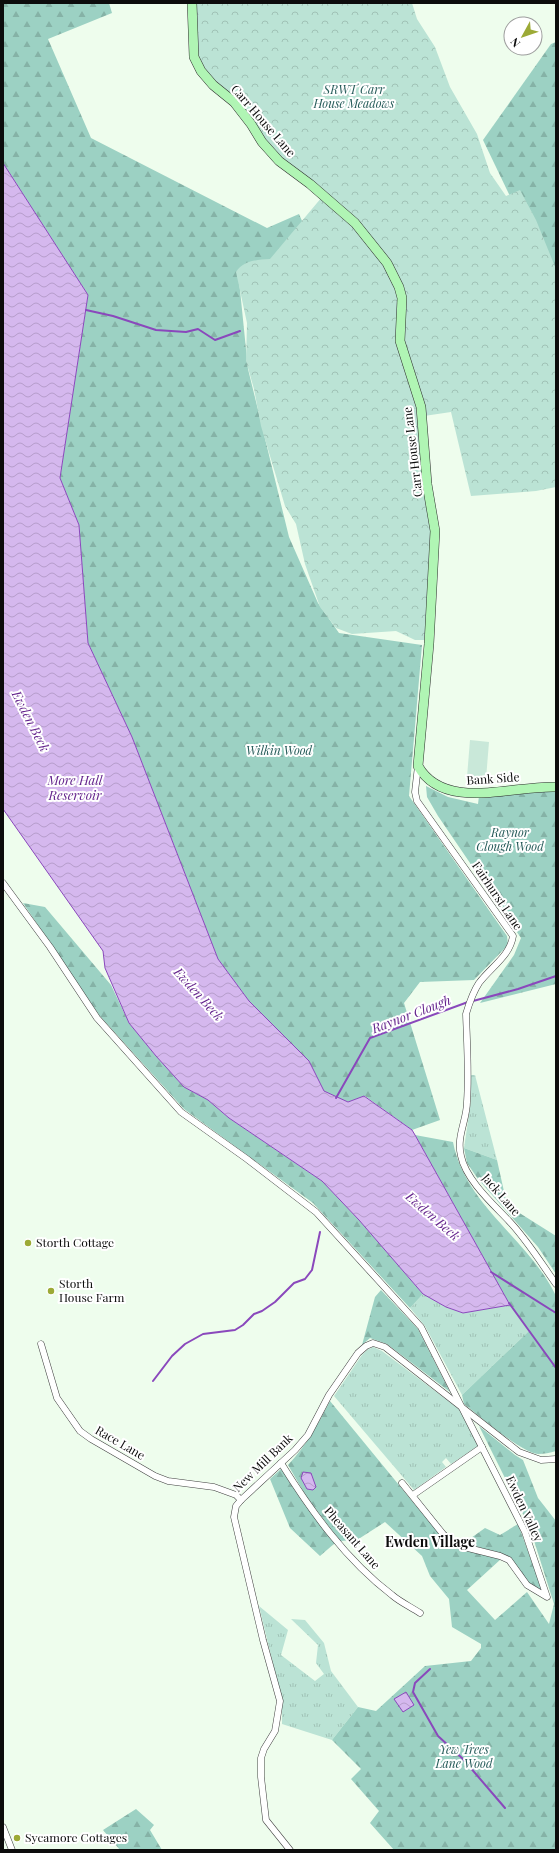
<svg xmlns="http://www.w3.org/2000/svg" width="559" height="1853" viewBox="0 0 559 1853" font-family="'Playfair Display',serif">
	<defs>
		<pattern id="grass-tufts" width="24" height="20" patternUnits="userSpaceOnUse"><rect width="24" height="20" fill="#bbe3d5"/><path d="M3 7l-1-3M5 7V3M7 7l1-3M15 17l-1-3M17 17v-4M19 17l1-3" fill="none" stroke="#a0c2b6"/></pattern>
		<pattern id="forest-firs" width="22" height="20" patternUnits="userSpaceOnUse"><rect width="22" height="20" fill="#9cd1c3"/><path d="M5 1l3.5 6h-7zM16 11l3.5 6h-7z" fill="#85b2a6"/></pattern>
		<pattern id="park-crowns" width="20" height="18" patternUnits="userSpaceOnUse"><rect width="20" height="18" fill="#bbe3d5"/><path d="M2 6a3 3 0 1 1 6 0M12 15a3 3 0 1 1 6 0" fill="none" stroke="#a0c2b6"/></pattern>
		<pattern id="water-waves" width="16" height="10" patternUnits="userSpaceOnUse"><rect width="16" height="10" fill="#d5b8ee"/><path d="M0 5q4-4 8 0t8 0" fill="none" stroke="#b69dcb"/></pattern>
	</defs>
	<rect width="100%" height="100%" fill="#eefded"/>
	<!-- grass -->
	<g fill="url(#grass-tufts)">
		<polygon points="469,1075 475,1075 497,1160 464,1148 471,1101"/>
		<polygon points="423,1294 446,1307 463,1313 514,1304 531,1329 462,1395 425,1326 410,1308"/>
		<polygon points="373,1347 382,1351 459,1409 478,1446 451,1464 446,1458 442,1462 446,1467 414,1490 334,1396 362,1355 367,1350"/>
		<polygon points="259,1606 288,1630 281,1655 315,1681 324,1674 316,1663 318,1645 291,1619 305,1620 324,1643 331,1671 358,1707 332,1740 282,1724 282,1701"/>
	</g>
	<!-- forest -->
	<g fill="url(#forest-firs)">
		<polygon points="3,3 109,3 112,13 48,39 91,138 267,228 299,214 309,237 239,280 248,369 289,537 318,603 339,633 422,645 409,796 507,936 508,945 474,980 420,982 404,1003 440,1120 412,1130 365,1096 348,1102 324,1092 309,1061 249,1001 218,959 132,737 88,643 79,525 60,478 88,295 3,163"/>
		<polygon points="556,42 556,292 483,140 551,44"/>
		<polygon points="426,786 448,797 478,804 479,796 556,790 556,984 480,1003 514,955 521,938 438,816 427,797"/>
		<polygon points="23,903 45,907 111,985 129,1023 156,1056 184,1087 208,1100 229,1118 322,1181 359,1220 423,1294 410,1308 313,1203 184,1109 99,1015"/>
		<path d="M415 1135 453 1142C465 1205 528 1239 555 1294 558 1300 556 1319 556 1327 556 1368 556 1410 556 1451 550 1453 544 1454 538 1454 520 1452 480 1416 464 1404L462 1395 530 1330 510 1305Z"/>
		<polygon points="464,1148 497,1160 507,1205 556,1236 556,1274 538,1247 478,1179 467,1163"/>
		<polygon points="381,1290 418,1329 450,1392 387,1344 370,1338 362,1345 375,1297"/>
		<path d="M330 1401 440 1535 456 1547 501 1559 467 1590 495 1620 527 1592 549 1624 554 1604 530 1528 479 1426 515 1455 523 1460 538 1498 556 1521V1850H394L370 1823 379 1811 351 1779 361 1769 332 1740 358 1707 376 1711 425 1666 471 1661 481 1648V1644L452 1627 449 1599 430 1576 422 1556 385 1522 357 1540 340 1541 306 1496 288 1465C306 1446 318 1424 330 1401Z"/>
		<polygon points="282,1468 290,1483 335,1543 320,1556 290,1528 270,1479"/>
		<polygon points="518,1524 543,1592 528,1583 499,1553 464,1543 485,1528 500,1535"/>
		<polygon points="136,1809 154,1825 150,1830 162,1850 120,1850 103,1830"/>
	</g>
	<!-- park -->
	<g fill="url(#park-crowns)">
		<polygon points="195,3 412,3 417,19 435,47 450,87 477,134 490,173 506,196 520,190 536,220 556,269 556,487 536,491 471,496 451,412 424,416 405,344 405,309 398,275 391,261 356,220 281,160 234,99 202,68 197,59"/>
		<path d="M322 197 371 244 396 285 400 304V329L420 411 432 541 427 626 424 640H415L396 631 352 634 336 628 320 607 305 564 296 524 285 506 261 426 254 389 246 361 247 323 236 272C244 260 257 260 270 259Z"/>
	</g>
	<!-- pitch -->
	<polygon fill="#c9e8d9" points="470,740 489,742 486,779 467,777"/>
	<!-- water -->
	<g fill="url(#water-waves)" stroke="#8a48bc">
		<polygon points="3,163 88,295 60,478 79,525 88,643 132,737 218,959 249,1001 309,1061 324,1091 348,1102 364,1096 412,1130 415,1135 510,1305 463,1313 446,1307 423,1294 359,1220 322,1181 229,1118 208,1100 184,1087 156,1056 129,1023 105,968 103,951 3,809"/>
		<polygon points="303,1472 311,1473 316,1487 313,1490 307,1489 301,1478"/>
		<polygon points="406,1692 414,1705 403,1712 394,1699"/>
	</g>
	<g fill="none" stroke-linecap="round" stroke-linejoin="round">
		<!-- stream -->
		<g stroke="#8a48bc" stroke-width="2">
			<polyline points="86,310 113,316 156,330 186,332 198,329 215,340 240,331"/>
			<polyline points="473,1001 518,989 556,976"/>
			<polyline points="336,1098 370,1038 468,1002"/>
			<polyline points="491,1272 556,1313"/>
			<polyline points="509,1303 556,1368"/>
			<polyline points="153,1381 172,1356 185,1344 203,1334 235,1330 243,1325 254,1314 262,1311 275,1302 294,1283 305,1279 312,1270 320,1232"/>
			<polyline points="430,1669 415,1683 413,1692 438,1736 463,1759 505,1808"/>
		</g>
		<!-- street casing -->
		<g stroke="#3f3f3f" stroke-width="7">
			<g id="street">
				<path d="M418 766 415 792 417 801 513 936C510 956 491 967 479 983 473 992 469 1004 466 1014 467 1043 469 1073 467 1102 467 1120 456 1137 461 1156 466 1180 493 1204 509 1221 527 1240 541 1263 556 1284"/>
				<polyline points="3,883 50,947 97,1018 181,1112 247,1159 316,1212 421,1327 525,1532 547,1597 527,1585 509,1560 500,1556 460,1546 451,1541 443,1534 402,1483"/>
				<polyline points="41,1344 57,1398 80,1431 91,1439 155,1476 168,1481 214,1487 236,1495 241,1500"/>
				<path d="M281 1463C311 1511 346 1560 392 1595 400 1602 411 1607 420 1613"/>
				<polyline points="413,1495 482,1447"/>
				<polyline points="3,1827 12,1850"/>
				<polyline points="290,1850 266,1820 261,1777 261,1758 264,1749 275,1731 280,1701 263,1640 234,1517 236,1506 241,1500 295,1450 308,1435 329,1395 358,1353 366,1346 373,1343 385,1347 519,1452 541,1460 556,1459"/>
			</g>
		</g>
		<!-- secondary casing -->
		<g stroke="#2e2e2e" stroke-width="10">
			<path id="secondary" d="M192 3 194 57 201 71 213 85 234 102 251 124 262 142 279 161 310 184 355 223 387 263 399 287 402 298 400 341 421 407 427 484 435 531 429 644 418 766C444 812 514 785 556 787"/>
		</g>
		<!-- street -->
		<use href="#street" stroke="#fff" stroke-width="6"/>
		<!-- secondary -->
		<use href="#secondary" stroke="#b0f5b4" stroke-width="9"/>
	</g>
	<!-- markers -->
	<g fill="#9caa36" stroke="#fff" stroke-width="1.5">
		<circle cx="28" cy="1243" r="4"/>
		<circle cx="51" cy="1291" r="4"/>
		<circle cx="17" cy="1838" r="4"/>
	</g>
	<g text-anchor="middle" stroke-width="4" stroke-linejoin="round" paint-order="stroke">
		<!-- park labels -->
		<g font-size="12" font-style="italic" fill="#255b59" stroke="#fff">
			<text x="354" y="94">SRWT Carr<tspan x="354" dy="14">House Meadows</tspan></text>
			<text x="279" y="755">Wilkin Wood</text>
			<text x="510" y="837">Raynor<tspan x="510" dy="14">Clough Wood</tspan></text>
			<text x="464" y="1754">Yew Trees<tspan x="464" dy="14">Lane Wood</tspan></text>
		</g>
		<!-- street labels -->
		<g font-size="12" fill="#0c0c0c" stroke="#fff">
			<text transform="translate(263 121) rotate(49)" y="4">Carr House Lane</text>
			<text transform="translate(413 452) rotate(-97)" y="4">Carr House Lane</text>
			<text transform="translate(493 779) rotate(-4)" y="4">Bank Side</text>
			<text transform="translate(497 896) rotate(56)" y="4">Fairhurst Lane</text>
			<text transform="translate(501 1195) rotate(49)" y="4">Jack Lane</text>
			<text transform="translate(120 1443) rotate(30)" y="4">Race Lane</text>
			<text transform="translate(263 1463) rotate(-44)" y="4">New Mill Bank</text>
			<text transform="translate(524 1509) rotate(65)" y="4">Ewden Valley</text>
			<text transform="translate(352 1538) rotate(49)" y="4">Pheasant Lane</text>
		</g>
		<!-- poi labels -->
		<g font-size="12" fill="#0c0c0c" stroke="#fff" text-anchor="start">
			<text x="36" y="1247">Storth Cottage</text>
			<text x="59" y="1288">Storth<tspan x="59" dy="14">House Farm</tspan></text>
			<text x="25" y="1842">Sycamore Cottages</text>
		</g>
		<!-- water labels -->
		<g font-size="13" font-style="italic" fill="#65258d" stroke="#fff">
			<text transform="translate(31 721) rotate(63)" y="5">Ewden Beck</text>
			<text x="75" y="785">More Hall<tspan x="75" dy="15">Reservoir</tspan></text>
			<text transform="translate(199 994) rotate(48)" y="5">Ewden Beck</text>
			<text transform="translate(411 1014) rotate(-21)" y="5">Raynor Clough</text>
			<text transform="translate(433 1216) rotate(41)" y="5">Ewden Beck</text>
		</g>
		<!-- quarter labels -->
		<g font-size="14" font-weight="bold" fill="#0c0c0c" stroke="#fff">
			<text x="430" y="1547">Ewden Village</text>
		</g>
	</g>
	<!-- border -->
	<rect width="559" height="1853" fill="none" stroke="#0c0c0c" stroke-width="8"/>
	<!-- north arrow -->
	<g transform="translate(523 36) rotate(230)"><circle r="19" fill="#ffffff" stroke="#9e9e9e"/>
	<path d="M0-3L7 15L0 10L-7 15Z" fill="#9caa36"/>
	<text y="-6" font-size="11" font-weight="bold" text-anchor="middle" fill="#0c0c0c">N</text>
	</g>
</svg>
